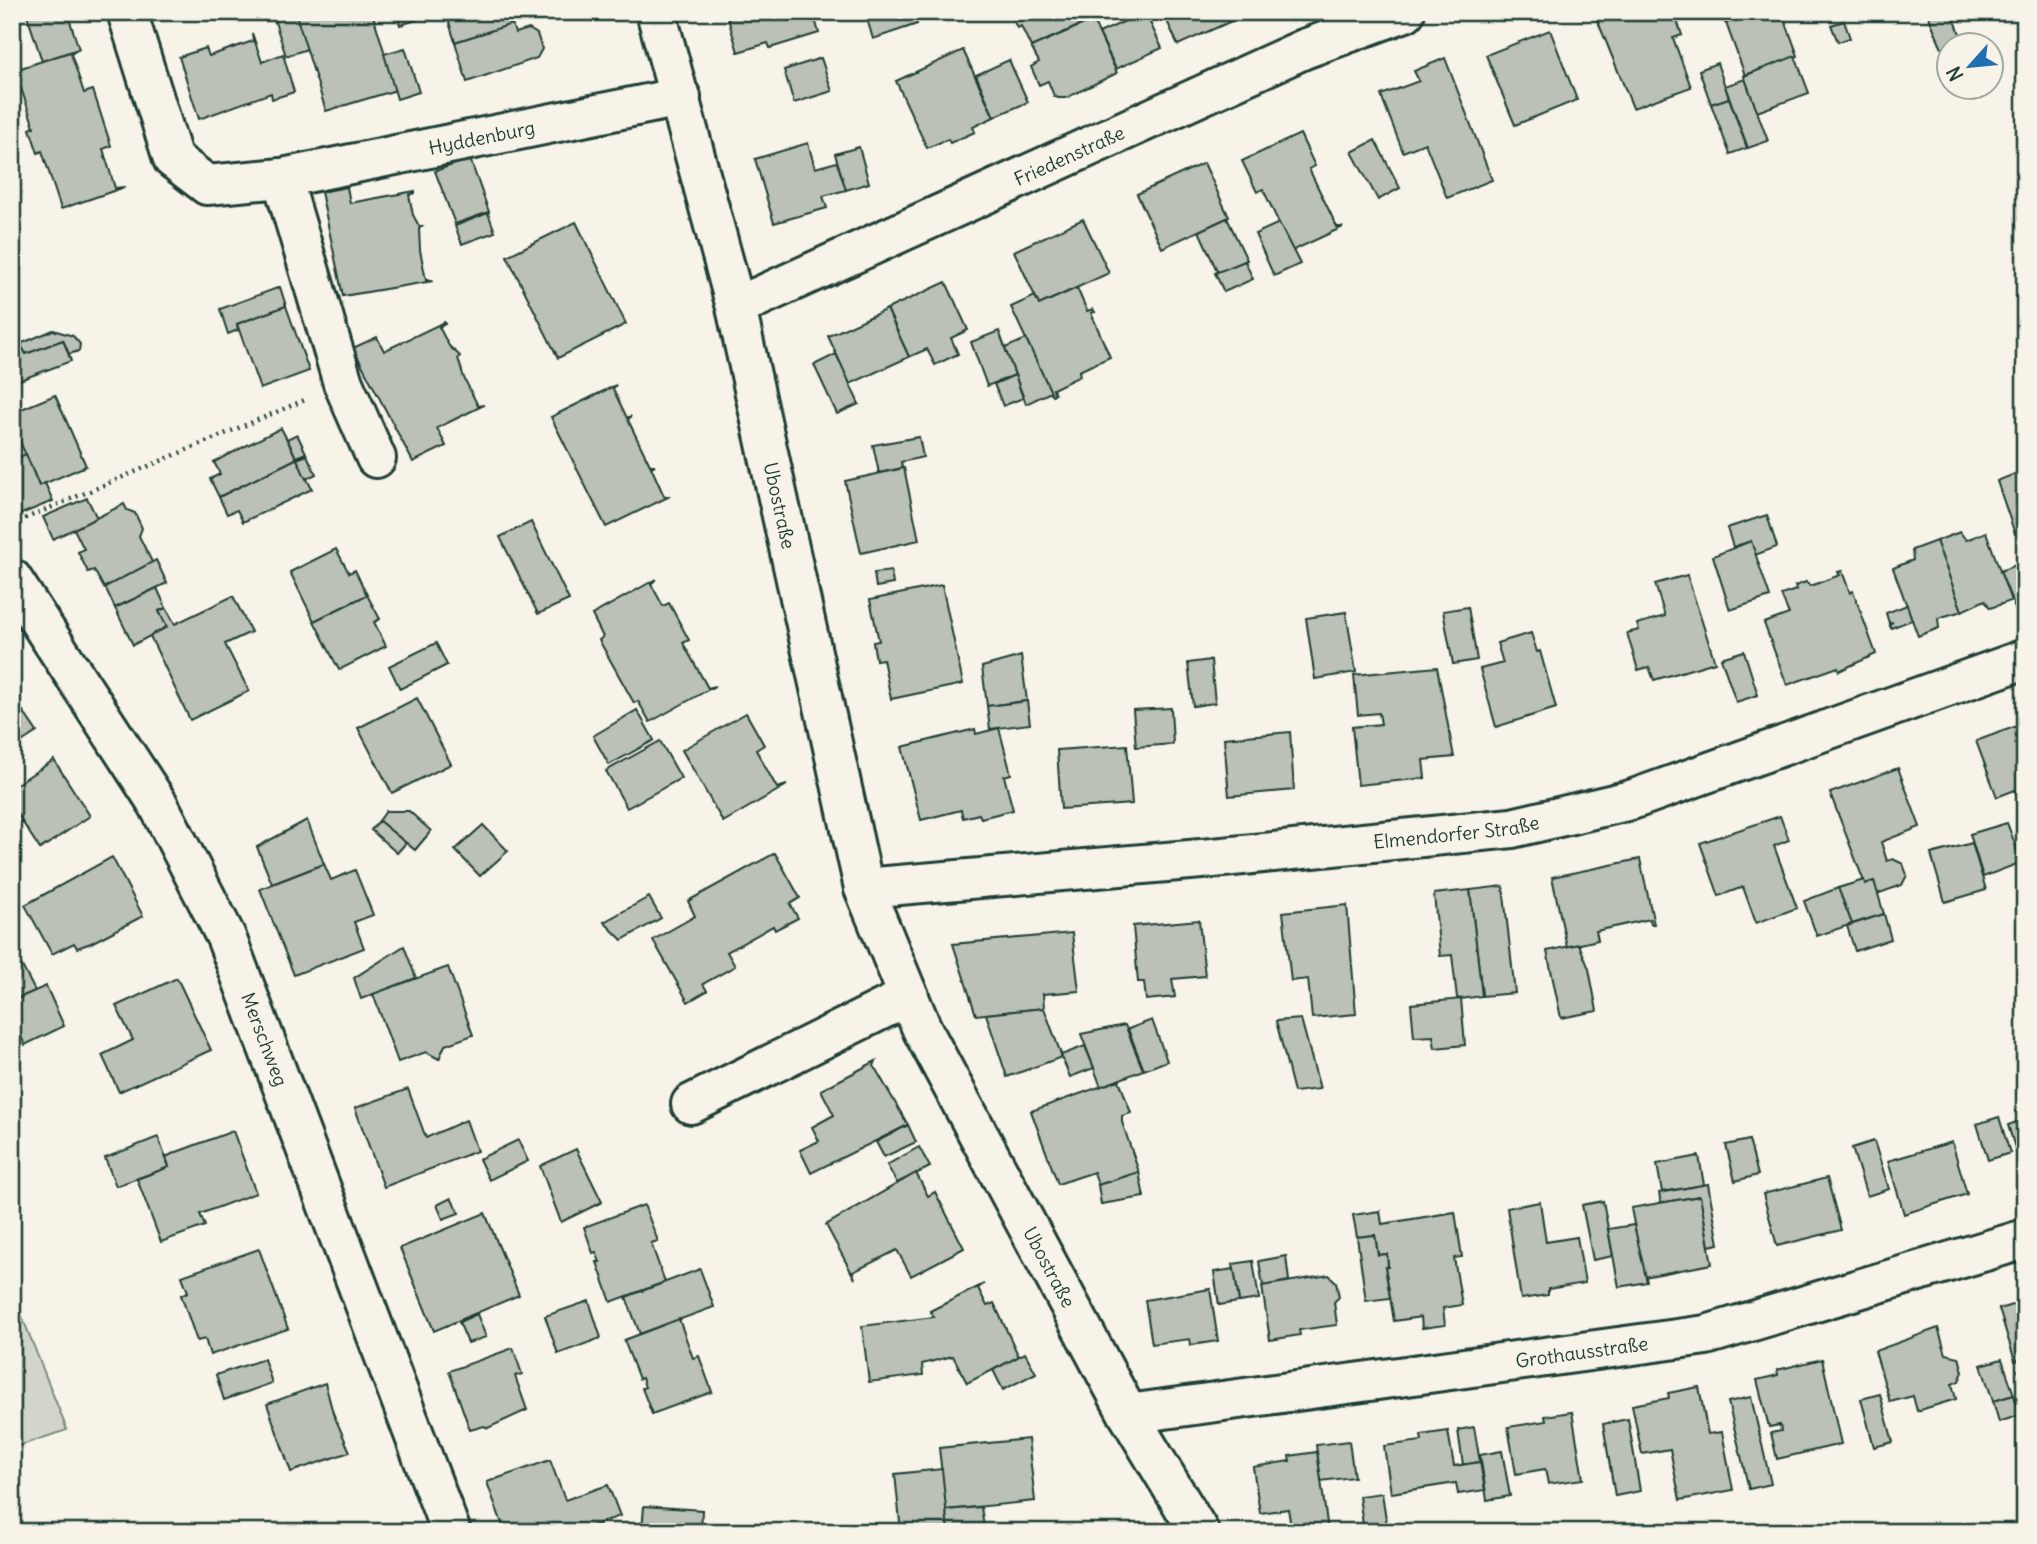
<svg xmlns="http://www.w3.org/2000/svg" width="2037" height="1544" viewBox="0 0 2037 1544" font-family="Delius,sans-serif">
	<rect width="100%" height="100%" fill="#f7f3e8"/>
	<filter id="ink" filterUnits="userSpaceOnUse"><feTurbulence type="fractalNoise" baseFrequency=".0143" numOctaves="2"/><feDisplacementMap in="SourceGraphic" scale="14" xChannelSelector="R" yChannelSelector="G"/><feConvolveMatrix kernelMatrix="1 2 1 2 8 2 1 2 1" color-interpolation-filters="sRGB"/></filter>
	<g filter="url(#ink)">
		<!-- green -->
		<polygon fill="#d3d5ca" stroke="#79897f" stroke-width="2" points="12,1291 67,1430 12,1448"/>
		<!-- building -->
		<g fill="#bbc1b6" stroke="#1f3d34" stroke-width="2">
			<polygon points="26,12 67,12 79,49 42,61"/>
			<polygon points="298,12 307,49 286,56 274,19"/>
			<polygon points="306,12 372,12 396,90 326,111 296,15"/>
			<polygon points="396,12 443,12 400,25"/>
			<polygon points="446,12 552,12 455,42"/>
			<polygon points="726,12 813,12 819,33 770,48 768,43 738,52"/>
			<polygon points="865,12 913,12 917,24 873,39"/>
			<polygon points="1009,12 1088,12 1092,20 1031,47 1021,26 1017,28"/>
			<polygon points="1145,12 1162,48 1116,69 1099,33"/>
			<polygon points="1163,12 1243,12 1245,15 1178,45"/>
			<polygon points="1594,12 1674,12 1682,35 1673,38 1691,87 1633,108"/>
			<polygon points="1721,12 1757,12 1725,23"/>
			<polygon points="1757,12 1782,12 1798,56 1745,75 1726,23"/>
			<polygon points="1927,12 1952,12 1963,42 1942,49"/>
			<polygon points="1093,20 1117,73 1066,98 1058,98 1054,96 1048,81 1039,85 1031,67 1039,62 1031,47"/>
			<polygon points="1844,21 1850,38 1838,42 1831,25"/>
			<polygon points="512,24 515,33 529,29 537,34 542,49 537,58 467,82 455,42"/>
			<polygon points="1550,30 1577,100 1515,125 1486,55"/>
			<polygon points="252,33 262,62 283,54 294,92 272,99 271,93 199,119 179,57 206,48 209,56 253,41"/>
			<polygon points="405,48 419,92 397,99 384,54"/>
			<polygon points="79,49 71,54 84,93 93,90 111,146 103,149 115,188 125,187 61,209 42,151 38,153 30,129 34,127 15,70"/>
			<polygon points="963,50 994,117 973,127 975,132 950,143 948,139 927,148 896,81"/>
			<polygon points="1795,56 1809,93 1757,112 1744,76"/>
			<polygon points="821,58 832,91 794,103 784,70"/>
			<polygon points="1445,58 1492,180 1447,198 1425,143 1403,152 1381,95 1419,81 1414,71"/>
			<polygon points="1009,60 1028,102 994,117 976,75"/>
			<polygon points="1717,63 1729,98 1711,104 1699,70"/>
			<polygon points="1745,79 1768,141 1748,148 1725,86"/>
			<polygon points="1729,98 1747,148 1730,154 1711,104"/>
			<polygon points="1300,134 1315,166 1309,169 1337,227 1343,227 1292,251 1263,189 1257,192 1242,161"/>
			<polygon points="1375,140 1400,188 1378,200 1352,152"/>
			<polygon points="808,143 815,168 837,162 846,190 823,196 827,208 774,223 755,159"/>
			<polygon points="859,147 869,183 846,190 835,154"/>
			<polygon points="470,159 489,212 455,224 435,171"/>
			<polygon points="1204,163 1229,217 1162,248 1137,194"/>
			<polygon points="347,187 350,203 415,191 415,193 409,195 413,215 419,226 422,226 419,229 420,250 426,280 433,281 343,296 321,192"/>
			<polygon points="488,213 495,232 462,244 455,226"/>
			<polygon points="1227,218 1247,260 1218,273 1199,231"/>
			<polygon points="1083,219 1109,273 1039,305 1014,251"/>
			<polygon points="576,222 626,324 558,358 507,256"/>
			<polygon points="1279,223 1300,264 1274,276 1255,234"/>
			<polygon points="1245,261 1253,279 1224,292 1215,273"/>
			<polygon points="946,282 968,330 951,338 958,354 935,365 927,349 909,357 887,309"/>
			<polygon points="280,287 286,306 237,324 238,330 228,334 220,309"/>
			<polygon points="1077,288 1087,311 1093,309 1095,312 1091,313 1110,357 1079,371 1080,376 1053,389 1055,394 1052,395 1011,307 1035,296 1039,305"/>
			<polygon points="286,306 309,371 260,389 237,324"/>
			<polygon points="887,309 909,357 850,384 828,336"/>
			<polygon points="444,322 445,324 439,327 449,346 460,356 458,358 464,378 478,406 484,405 437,428 446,446 413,462 353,348 377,337 384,351"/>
			<polygon points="53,330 73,336 80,344 79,351 69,354 63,340 26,354 20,344"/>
			<polygon points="999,331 1015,375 987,386 971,342"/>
			<polygon points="1026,339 1051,392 1026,404 1005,348"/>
			<polygon points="63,340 71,361 12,383 12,349 20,344 26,354"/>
			<polygon points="836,354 859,404 837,414 814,365"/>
			<polygon points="1015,375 1023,398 1003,406 994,384"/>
			<polygon points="616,385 613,389 627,418 631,416 628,420 650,465 655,465 651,467 664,496 670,496 606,527 551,417"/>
			<polygon points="55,395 86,466 39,486 12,423 12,413"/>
			<polygon points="281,428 296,457 306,454 219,497 210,479 220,474 214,462"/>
			<polygon points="297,434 306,453 296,457 287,439"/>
			<polygon points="919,437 923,457 901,462 902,468 879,473 873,445"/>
			<polygon points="26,454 39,486 45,483 53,501 19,515 12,505 12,460"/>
			<polygon points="306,454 297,459 312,489 243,522 237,510 227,514 219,497"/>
			<polygon points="307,455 316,474 306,479 297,459"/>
			<polygon points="904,468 919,540 861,553 845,481"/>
			<polygon points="2017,473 2025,493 2025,530 2015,534 1997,481"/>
			<polygon points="87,498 97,518 53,539 43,517"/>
			<polygon points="124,504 127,510 135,513 142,528 139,536 153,564 104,588 94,570 88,572 78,552 84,549 74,529"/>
			<polygon points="1767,515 1777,547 1755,555 1751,541 1733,547 1727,528"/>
			<polygon points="531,522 569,600 538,614 500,537"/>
			<polygon points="1960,532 1966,540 1986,532 2011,601 1990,608 1985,600 1962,611 1936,541"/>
			<polygon points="1751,541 1770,597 1730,610 1713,556"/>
			<polygon points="1936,541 1962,611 1938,618 1939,628 1918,636 1893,568 1913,560 1912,550"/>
			<polygon points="336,549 349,573 355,570 367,595 314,621 290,572"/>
			<polygon points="156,560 167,583 115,608 105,587"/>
			<polygon points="2024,562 2025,613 2018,616 2000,571"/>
			<polygon points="891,571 893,584 876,587 874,573"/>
			<polygon points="1842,571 1850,593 1853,591 1876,654 1839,671 1838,667 1787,685 1764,623 1789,614 1781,595 1796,590 1795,586 1806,582 1810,586 1840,575 1838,572"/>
			<polygon points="1687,575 1715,662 1654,680 1649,667 1638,670 1627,633 1639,630 1637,624 1665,616 1655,584"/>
			<polygon points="656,579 651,584 663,606 669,603 689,640 683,643 708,688 715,686 650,722 638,701 634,703 599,640 603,637 592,615"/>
			<polygon points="942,585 963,684 891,699 883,659 876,660 873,642 879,641 870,600"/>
			<polygon points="157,588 166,608 159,611 167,627 133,645 115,608"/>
			<polygon points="367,595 380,619 374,622 386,646 339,670 314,621"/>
			<polygon points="233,596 251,632 225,644 249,691 190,720 150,636 167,627 159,611 166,608 175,624"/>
			<polygon points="1907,605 1912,620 1891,628 1889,624 1893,622 1889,623 1886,613"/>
			<polygon points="1468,607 1477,660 1453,664 1443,611"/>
			<polygon points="1346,612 1356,672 1315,679 1306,618"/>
			<polygon points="1531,633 1537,652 1540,651 1556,708 1496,727 1480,669 1503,663 1497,643"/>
			<polygon points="436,643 447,665 400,689 389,666"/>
			<polygon points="1744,651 1758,695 1736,702 1721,658"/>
			<polygon points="1021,656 1027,701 987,706 982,667"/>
			<polygon points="1211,660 1215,703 1193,706 1188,663"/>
			<polygon points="1437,667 1454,757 1423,760 1425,778 1358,785 1352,727 1381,724 1379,713 1358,715 1354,675"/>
			<polygon points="12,695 37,732 12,748"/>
			<polygon points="417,698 451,764 392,793 358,728"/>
			<polygon points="1027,701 1030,724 990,729 987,706"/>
			<polygon points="1171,708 1173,744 1136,747 1133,710"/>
			<polygon points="637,710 654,740 609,765 593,736"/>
			<polygon points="746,713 764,745 756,750 777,788 787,785 723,822 682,750"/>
			<polygon points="2025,723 2025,801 2020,802 2015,790 1997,797 1976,741"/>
			<polygon points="999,728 1011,774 1004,776 1013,810 981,818 979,814 963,818 961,810 921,820 902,747 975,729 976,734"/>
			<polygon points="1290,732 1294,790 1229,796 1224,738"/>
			<polygon points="660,741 681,778 627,808 606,771"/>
			<polygon points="1127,745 1132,804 1061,809 1057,750"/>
			<polygon points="54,760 90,816 40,849 12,806 12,787"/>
			<polygon points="1898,768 1920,827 1881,842 1887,861 1893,859 1903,864 1907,875 1902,885 1877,894 1874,881 1865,884 1830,793"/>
			<polygon points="12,806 22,821 12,827"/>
			<polygon points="386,811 409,811 431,831 415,850 379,821"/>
			<polygon points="1780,816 1789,840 1774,846 1797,908 1756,923 1743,887 1719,896 1700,843"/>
			<polygon points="307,820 324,864 272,884 257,847"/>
			<polygon points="379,821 406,843 397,853 371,830"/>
			<polygon points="2007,823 2022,862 1983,877 1970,834"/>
			<polygon points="483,825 508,851 480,876 455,850"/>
			<polygon points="1972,843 1986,890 1945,902 1931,854"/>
			<polygon points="775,853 800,898 790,904 798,918 775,930 773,926 727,952 735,966 703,984 707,991 688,1002 653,940 695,916 688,901"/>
			<polygon points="112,857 143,916 91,943 77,948 74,943 52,954 25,905"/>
			<polygon points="1640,859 1654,924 1651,924 1650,919 1596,931 1598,940 1567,947 1552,877"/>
			<polygon points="324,864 331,880 355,870 373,915 354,922 364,948 294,975 260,889"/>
			<polygon points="1864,880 1865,884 1874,881 1884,914 1852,924 1838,888"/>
			<polygon points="1503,886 1515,993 1482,996 1470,890"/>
			<polygon points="1838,888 1852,924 1817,936 1804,901"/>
			<polygon points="1470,890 1482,996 1461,999 1457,998 1452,955 1440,956 1434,894"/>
			<polygon points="649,897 661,918 622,940 604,922"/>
			<polygon points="1347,905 1356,1014 1312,1018 1308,979 1291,981 1283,912"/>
			<polygon points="1884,914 1891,939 1855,951 1847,926"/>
			<polygon points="1199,920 1205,976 1172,979 1175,997 1146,1000 1144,982 1138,982 1133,926"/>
			<polygon points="1072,933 1079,991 1043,994 1044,1008 976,1015 953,944"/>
			<polygon points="1579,944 1589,969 1597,1011 1561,1018 1547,951"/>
			<polygon points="404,946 416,978 361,999 354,978"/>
			<polygon points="22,966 35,991 12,1001 12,972"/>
			<polygon points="448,967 473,1035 445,1045 439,1059 426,1052 398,1062 373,994"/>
			<polygon points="177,978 211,1050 119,1092 102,1055 133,1040 116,1006"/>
			<polygon points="46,986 64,1026 25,1045 12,1017 12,1001"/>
			<polygon points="1461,999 1465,1045 1435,1048 1433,1036 1414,1037 1411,1004"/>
			<polygon points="1044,1008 1062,1057 1007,1077 986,1014"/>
			<polygon points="1301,1019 1320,1089 1294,1092 1276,1021"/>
			<polygon points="1152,1020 1167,1061 1144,1070 1128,1029"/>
			<polygon points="1125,1025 1143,1070 1101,1087 1081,1034"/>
			<polygon points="1085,1046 1094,1068 1070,1077 1061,1055"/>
			<polygon points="876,1061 874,1066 908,1125 811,1173 800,1150 819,1141 812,1127 834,1115 821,1090"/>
			<polygon points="1119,1080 1131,1113 1122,1116 1122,1122 1139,1172 1098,1185 1094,1172 1058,1184 1031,1111"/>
			<polygon points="408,1089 426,1138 466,1120 477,1151 384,1187 355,1108"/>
			<polygon points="1999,1117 2010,1153 1988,1160 1977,1124"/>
			<polygon points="2025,1119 2025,1177 2024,1177 2008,1125"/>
			<polygon points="908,1125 916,1142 884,1157 876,1142"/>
			<polygon points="233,1131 256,1193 200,1214 205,1226 161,1242 137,1179 169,1167 166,1157 174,1153"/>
			<polygon points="158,1137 169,1167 116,1186 105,1158"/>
			<polygon points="518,1140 528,1161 489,1180 479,1159"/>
			<polygon points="1749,1140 1758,1175 1735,1181 1726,1145"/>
			<polygon points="1874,1141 1889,1189 1867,1196 1852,1148"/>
			<polygon points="1952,1142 1967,1194 1904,1214 1888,1161"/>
			<polygon points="919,1147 930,1167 897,1183 887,1165"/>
			<polygon points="576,1149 602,1202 561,1222 540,1166"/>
			<polygon points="1699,1156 1704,1185 1662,1192 1657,1164"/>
			<polygon points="1139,1172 1144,1197 1101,1204 1098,1185"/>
			<polygon points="916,1173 928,1196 935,1192 964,1248 911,1276 897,1250 853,1272 855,1279 826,1225"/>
			<polygon points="1827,1178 1841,1230 1777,1246 1763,1194"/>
			<polygon points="1708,1184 1719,1244 1709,1246 1700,1196 1661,1203 1659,1193"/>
			<polygon points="1700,1196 1712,1264 1644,1277 1631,1208"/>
			<polygon points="451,1198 459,1213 443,1219 437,1205"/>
			<polygon points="1603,1201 1613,1256 1593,1260 1582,1205"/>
			<polygon points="1540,1202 1546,1242 1577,1237 1585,1283 1548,1289 1548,1295 1521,1299 1507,1208"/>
			<polygon points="644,1205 658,1241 651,1243 665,1282 611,1302 597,1262 600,1262 596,1252 593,1253 584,1227"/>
			<polygon points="1380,1211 1382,1224 1455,1212 1462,1257 1454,1258 1462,1305 1443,1308 1445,1325 1422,1328 1421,1317 1394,1321 1385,1267 1388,1267 1387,1254 1378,1255 1375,1235 1357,1237 1353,1215"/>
			<polygon points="485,1213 519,1295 434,1331 400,1248"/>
			<polygon points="1634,1225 1647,1282 1619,1287 1608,1229"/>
			<polygon points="1375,1235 1378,1255 1387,1254 1388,1267 1385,1267 1390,1298 1366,1301 1357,1237"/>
			<polygon points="259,1249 288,1329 210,1355 205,1339 197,1341 181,1295 188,1292 182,1276"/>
			<polygon points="1286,1256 1289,1281 1263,1286 1259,1261"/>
			<polygon points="1253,1261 1259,1299 1239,1302 1233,1264"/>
			<polygon points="700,1269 714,1307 640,1334 626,1297"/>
			<polygon points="1234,1269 1239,1302 1219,1305 1214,1272"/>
			<polygon points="1329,1275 1336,1282 1339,1297 1334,1302 1337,1325 1299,1330 1300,1335 1270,1340 1262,1286"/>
			<polygon points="984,1284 978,1288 987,1306 994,1303 1019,1357 967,1383 953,1356 922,1364 923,1375 869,1382 862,1326 934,1317 930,1311"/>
			<polygon points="1210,1289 1218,1341 1191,1345 1190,1339 1152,1344 1145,1300"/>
			<polygon points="589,1301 601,1338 558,1354 545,1316"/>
			<polygon points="2025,1301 2025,1365 2023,1359 2015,1361 1999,1309"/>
			<polygon points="477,1314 486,1337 468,1343 459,1322"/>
			<polygon points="679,1319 693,1358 699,1356 712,1392 652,1414 642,1388 645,1387 642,1378 639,1379 624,1340"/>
			<polygon points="1938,1328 1946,1354 1959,1357 1963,1372 1959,1381 1952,1384 1956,1399 1917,1411 1913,1396 1890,1402 1875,1351"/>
			<polygon points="513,1348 522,1374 515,1376 527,1410 488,1428 484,1426 470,1430 449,1371"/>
			<polygon points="1025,1353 1036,1373 1003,1390 993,1370"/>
			<polygon points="264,1359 272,1383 224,1400 216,1375"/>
			<polygon points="1822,1359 1841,1444 1777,1459 1771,1433 1781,1431 1780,1425 1769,1427 1757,1380 1778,1375 1777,1370"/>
			<polygon points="2002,1359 2014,1395 1993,1401 1981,1365"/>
			<polygon points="2025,1368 2025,1393 2018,1370"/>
			<polygon points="325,1383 333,1413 350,1452 291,1472 267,1404"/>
			<polygon points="1699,1387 1708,1434 1722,1432 1733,1490 1680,1500 1670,1449 1642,1454 1632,1405 1669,1398 1668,1393"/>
			<polygon points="1880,1394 1893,1442 1874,1447 1861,1399"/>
			<polygon points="2014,1395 2020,1415 1999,1422 1993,1401"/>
			<polygon points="1751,1397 1771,1484 1749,1489 1728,1402"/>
			<polygon points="1572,1412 1583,1479 1548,1484 1545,1469 1516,1474 1508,1427 1546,1421 1545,1416"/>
			<polygon points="1628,1419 1640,1491 1615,1496 1603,1424"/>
			<polygon points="1474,1427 1480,1462 1463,1465 1458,1430"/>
			<polygon points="1448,1431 1454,1466 1480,1462 1485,1490 1458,1494 1456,1483 1391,1493 1384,1446 1422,1441 1421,1435"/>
			<polygon points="1028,1439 1035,1501 946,1510 939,1448"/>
			<polygon points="1349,1441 1354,1477 1321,1481 1316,1445"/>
			<polygon points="1502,1451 1510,1496 1487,1500 1480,1455"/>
			<polygon points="1317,1452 1328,1530 1292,1532 1288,1509 1260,1513 1253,1467 1290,1461 1289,1456"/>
			<polygon points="550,1460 565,1500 608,1485 620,1516 576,1532 505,1532 487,1482"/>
			<polygon points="942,1469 948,1528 901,1532 895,1474"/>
			<polygon points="1382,1493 1388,1532 1364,1532 1359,1496"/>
			<polygon points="644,1506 702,1510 701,1532 642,1532"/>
			<polygon points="981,1507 984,1527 948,1531 946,1510"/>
		</g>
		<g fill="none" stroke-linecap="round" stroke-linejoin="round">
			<!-- minor casing -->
			<g stroke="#1f3d34" stroke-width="44">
				<g id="minor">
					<path id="s1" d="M127 12 173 159 207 185 282 178 681 97"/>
					<path id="s2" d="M656 12 736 307 864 888 922 1029 1128 1414 1199 1532"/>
					<polyline points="282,178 343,383 376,458"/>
					<path id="s3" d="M736 307 1304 49 1405 12"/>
					<path id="s4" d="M12 579 158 804 226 937 451 1532"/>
					<path id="s5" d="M864 888 1213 858 1512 828 1631 800 2025 659"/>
					<polyline points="691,1104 909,996"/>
					<path id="s6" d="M1128 1414 1706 1335 2025 1239"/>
				</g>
			</g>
			<!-- path -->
			<polyline stroke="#1f3d34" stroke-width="4.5" stroke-dasharray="2 5" stroke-linecap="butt" points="12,524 307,399"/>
			<!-- minor -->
			<use href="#minor" stroke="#f7f3e8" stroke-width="38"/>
		</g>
	</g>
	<g text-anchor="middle" stroke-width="6" stroke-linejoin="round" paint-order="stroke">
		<!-- street labels -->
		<g font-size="19" fill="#1f3d34" stroke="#f7f3e8">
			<text dy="7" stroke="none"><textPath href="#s1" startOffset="476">Hyddenburg</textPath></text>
			<text dy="7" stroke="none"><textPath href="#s3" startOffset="366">Friedenstraße</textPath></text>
			<text dy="7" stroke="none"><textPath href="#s2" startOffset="509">Ubostraße</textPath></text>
			<text dy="7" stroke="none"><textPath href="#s5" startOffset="595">Elmendorfer Straße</textPath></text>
			<text dy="7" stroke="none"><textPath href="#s4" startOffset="527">Merschweg</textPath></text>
			<text dy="7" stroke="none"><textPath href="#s2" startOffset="1323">Ubostraße</textPath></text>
			<text dy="7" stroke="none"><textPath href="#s6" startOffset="458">Grothausstraße</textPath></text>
		</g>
	</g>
	<!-- margin -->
	<rect width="2037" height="1544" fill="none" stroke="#f7f3e8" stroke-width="42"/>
	<rect x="21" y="21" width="1995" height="1502" fill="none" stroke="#1f3d34" stroke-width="2.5" filter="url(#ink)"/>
	<!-- north arrow -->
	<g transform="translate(1970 66) rotate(243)"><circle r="33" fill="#f7f3e8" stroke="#a1aaa0" stroke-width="2"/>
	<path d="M0-5L12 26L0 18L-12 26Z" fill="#1f6fb2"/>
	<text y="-10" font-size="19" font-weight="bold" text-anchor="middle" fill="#1f3d34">N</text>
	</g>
</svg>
